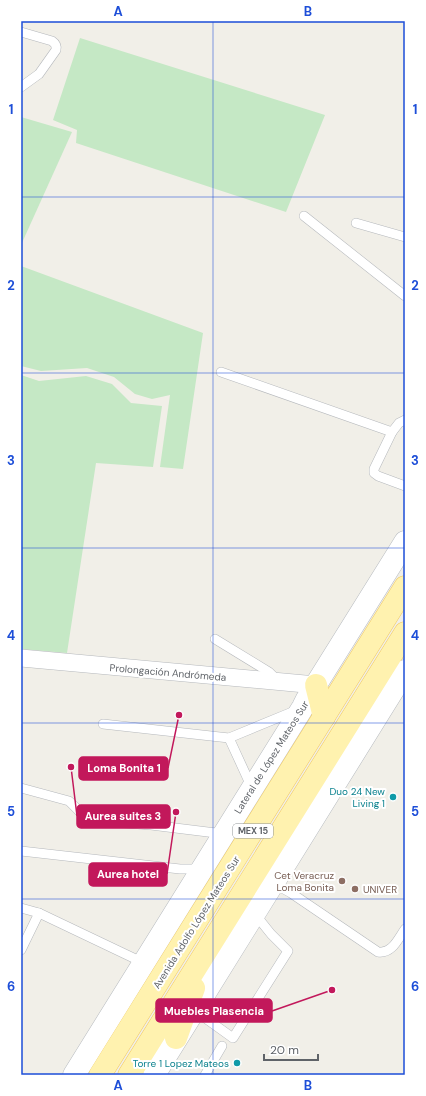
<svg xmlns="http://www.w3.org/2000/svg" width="426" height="1096" viewBox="0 0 426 1096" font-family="'DM Sans',sans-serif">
	<rect width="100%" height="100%" fill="#f1efe8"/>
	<!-- green -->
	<g fill="#c5e8c5">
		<polygon points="80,38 325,115 286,212 76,143 77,130 53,120"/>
		<polygon points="21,117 72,132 21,245"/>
		<polygon points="21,266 203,333 183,469 160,467 170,395 152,399 135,394 114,377 87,368 41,371 21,366"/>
		<polygon points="21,375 39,381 86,376 112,384 131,403 162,406 153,467 96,463 67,653 21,649"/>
	</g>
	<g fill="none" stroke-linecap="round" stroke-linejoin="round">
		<!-- lane casing -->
		<g stroke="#b5b8bc" stroke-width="10">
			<g id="lane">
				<path d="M21 32 52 41C55 43 57 46 56 50L39 74 21 87"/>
				<polyline points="304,216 405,296"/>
				<polyline points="356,223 405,237"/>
				<polyline points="221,372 392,432"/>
				<polyline points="405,420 399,423 392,432 374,469 374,473 378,476 405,486"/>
				<polyline points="215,639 269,672 278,681"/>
				<polyline points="103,724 229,738 297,710"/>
				<polyline points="229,738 252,788"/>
				<polyline points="21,788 69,801 80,812 87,817 98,821 151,825 224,834"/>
				<polyline points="21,851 180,869 201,869"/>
				<path d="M273 883 291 893 378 952C392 954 398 939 405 929"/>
				<polyline points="21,908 39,913 144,963"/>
				<polyline points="21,950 39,913"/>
				<polyline points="194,1010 233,1038 288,951 271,934 255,914"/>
				<polyline points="205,1075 222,1046"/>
			</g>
		</g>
		<!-- street casing -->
		<g stroke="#b5b8bc" stroke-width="18">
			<polyline id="street" points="21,658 316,685"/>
		</g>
		<!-- secondary casing -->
		<g stroke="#b6babf" stroke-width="23">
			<g id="secondary">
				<polyline points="74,1075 303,707 307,699 405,542"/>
				<polyline points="154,1075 405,671"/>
			</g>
		</g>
		<!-- primary casing -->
		<g stroke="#f2c960" stroke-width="23">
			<g id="primary">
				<polyline points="316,685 324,717"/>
				<polyline points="176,1038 194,988"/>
				<polyline points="100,1075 405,587"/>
				<polyline points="129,1075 405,633"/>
			</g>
		</g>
		<!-- lane -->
		<use href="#lane" stroke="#fff" stroke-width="9"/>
		<!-- street -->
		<use href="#street" stroke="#fff" stroke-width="17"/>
		<!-- secondary -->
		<use href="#secondary" stroke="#fff" stroke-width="22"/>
		<!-- primary -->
		<use href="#primary" stroke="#fff2af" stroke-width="22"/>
	</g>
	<!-- grid -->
	<path fill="none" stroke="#1d4ed8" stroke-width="1" stroke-opacity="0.55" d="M213 21V1075M21 197H405M21 373H405M21 548H405M21 723H405M21 899H405"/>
	<!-- markers -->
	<g fill="#0f9aa8" stroke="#fff" stroke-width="1.5">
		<circle cx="393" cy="797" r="4"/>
		<circle cx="237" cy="1063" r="4"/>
	</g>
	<g fill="#8d6e63" stroke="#fff" stroke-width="1.5">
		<circle cx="342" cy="881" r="4"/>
		<circle cx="355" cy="889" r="4"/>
	</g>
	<g text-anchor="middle" stroke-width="4" stroke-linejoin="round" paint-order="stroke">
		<!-- shield labels -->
		<rect fill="#fff" stroke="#8f9295" stroke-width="1" x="233" y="824" width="40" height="14" rx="3"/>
		<g font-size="9" font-weight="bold" fill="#5f6368">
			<text x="253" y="834">MEX 15</text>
		</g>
		<!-- street labels -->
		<g font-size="10" fill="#5f6368" stroke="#fff">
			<text transform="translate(168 672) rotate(5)" y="4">Prolongación Andrómeda</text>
			<text transform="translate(271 757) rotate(-58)" y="4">Lateral de López Mateos Sur</text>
			<text transform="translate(196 922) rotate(-58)" y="4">Avenida Adolfo López Mateos Sur</text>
		</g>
		<!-- culture labels -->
		<g font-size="10" fill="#0d838f" stroke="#fff" text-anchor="end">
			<text x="385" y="795">Duo 24 New<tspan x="385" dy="12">Living 1</tspan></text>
			<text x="229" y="1067">Torre 1 Lopez Mateos</text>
		</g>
		<!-- education labels -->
		<g font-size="10" fill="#785e54" stroke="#fff" text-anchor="end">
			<text x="334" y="879">Cet Veracruz<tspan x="334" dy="12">Loma Bonita</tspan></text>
			<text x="363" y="893" text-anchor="start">UNIVER</text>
		</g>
	</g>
	<!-- callouts -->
	<path fill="none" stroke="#c2185b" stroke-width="1.5" d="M179 715L168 768M71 767L77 816M176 812L167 874M332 990L272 1011"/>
	<g fill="#c2185b" stroke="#fff" stroke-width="1.5">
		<circle cx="179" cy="715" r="4"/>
		<circle cx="71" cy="767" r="4"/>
		<circle cx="176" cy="812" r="4"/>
		<circle cx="332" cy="990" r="4"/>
	</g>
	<g fill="#c2185b" stroke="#c2185b" stroke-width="1.5">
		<rect x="79" y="757" width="89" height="23" rx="4"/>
		<rect x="77" y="805" width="93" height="23" rx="4"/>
		<rect x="89" y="863" width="78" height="23" rx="4"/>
		<rect x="156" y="999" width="116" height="23" rx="4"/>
	</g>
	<g font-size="11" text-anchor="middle" font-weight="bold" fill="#fff">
		<text x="124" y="772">Loma Bonita 1</text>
		<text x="123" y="820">Aurea suites 3</text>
		<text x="128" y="878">Aurea hotel</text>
		<text x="214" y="1015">Muebles Plasencia</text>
	</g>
	<!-- border -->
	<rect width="426" height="1096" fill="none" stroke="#ffffff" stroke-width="44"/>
	<!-- scale -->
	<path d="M264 1054v6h54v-6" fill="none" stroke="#5f6368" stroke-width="2"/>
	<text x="270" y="1054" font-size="12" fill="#5f6368" stroke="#ffffff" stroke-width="3" paint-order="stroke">20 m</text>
	<rect x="22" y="22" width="382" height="1052" fill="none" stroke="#1d4ed8" stroke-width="1.5"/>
	<g font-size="13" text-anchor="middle" font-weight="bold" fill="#1d4ed8">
		<text x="118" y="16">A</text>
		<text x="308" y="16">B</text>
		<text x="11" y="114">1</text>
		<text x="415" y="114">1</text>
		<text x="11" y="290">2</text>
		<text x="415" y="290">2</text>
		<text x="11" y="465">3</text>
		<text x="415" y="465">3</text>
		<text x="11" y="640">4</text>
		<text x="415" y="640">4</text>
		<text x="11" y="816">5</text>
		<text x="415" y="816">5</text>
		<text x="11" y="991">6</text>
		<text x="415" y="991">6</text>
		<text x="118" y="1090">A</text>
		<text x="308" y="1090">B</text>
	</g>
</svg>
